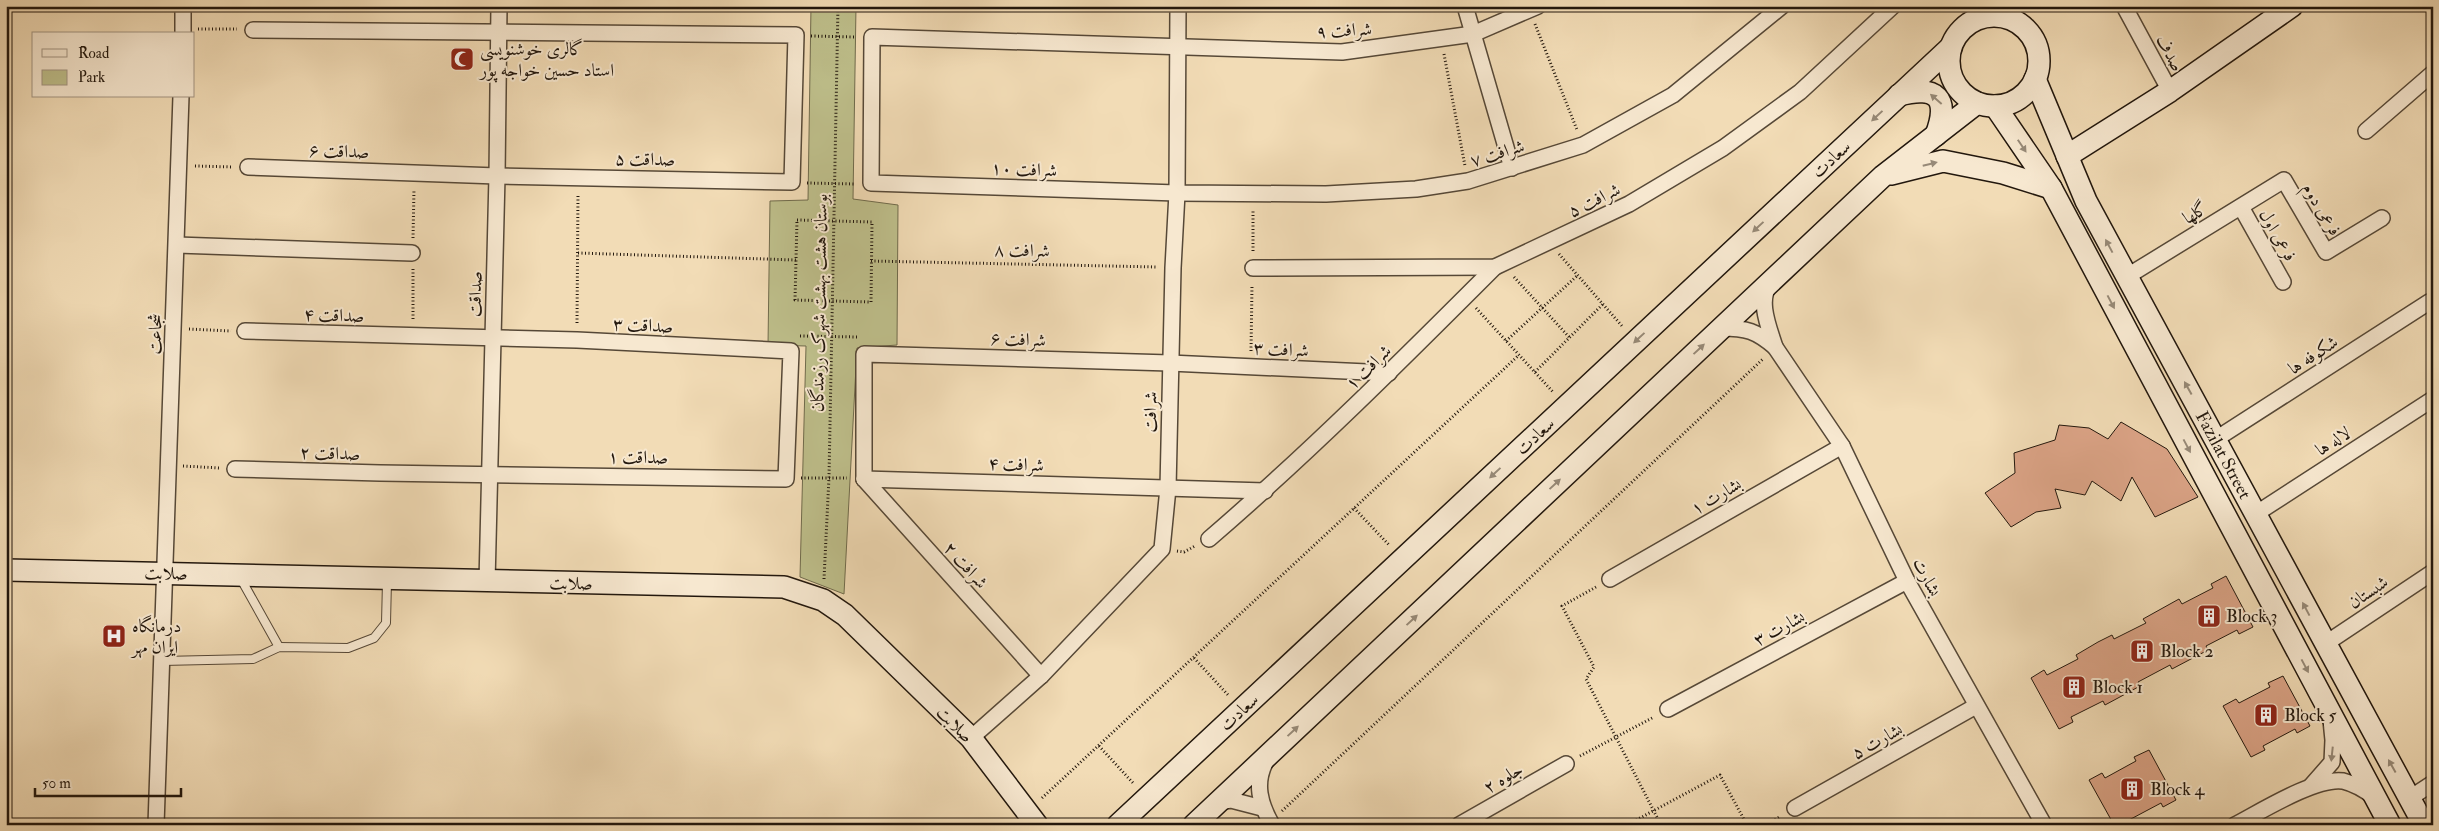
<svg xmlns="http://www.w3.org/2000/svg" width="2439" height="831" viewBox="0 0 2439 831" font-family="'IM FELL Double Pica',Amiri,serif">
	<rect width="100%" height="100%" fill="#f2dcb6"/>
	<filter id="stains"><feTurbulence type="fractalNoise" baseFrequency=".004" numOctaves="4"/><feColorMatrix values="0 0 0 0 .2 0 0 0 0 .09 0 0 0 0 .02 0 0 0 .5 -.17"/></filter>
	<radialGradient id="worn" r=".72"><stop offset=".6" stop-color="#630" stop-opacity="0"/><stop offset="1" stop-color="#630" stop-opacity=".3"/></radialGradient>
	<!-- green -->
	<polygon fill="#bebf8b" stroke="#706b4c" points="811,6 856,6 853,199 898,205 897,345 857,348 844,594 800,577 806,346 768,345 770,201 808,200"/>
	<!-- building -->
	<g fill="#dca487" stroke="#22170d">
		<polygon points="2121,422 2167,449 2198,497 2155,517 2132,477 2121,501 2092,481 2085,495 2055,489 2061,508 2036,512 2011,527 1985,493 2015,473 2014,453 2055,440 2059,425 2089,428 2108,439"/>
		<polygon points="2226,576 2253,627 2239,634 2237,630 2206,646 2208,650 2172,669 2170,665 2138,682 2140,686 2118,698 2105,705 2103,701 2071,717 2073,722 2059,729 2031,678 2044,670 2047,675 2078,659 2076,655 2098,642 2112,635 2114,639 2146,623 2143,619 2179,599 2182,604 2213,588 2211,584"/>
		<polygon points="2283,676 2310,726 2297,733 2295,729 2263,746 2265,750 2251,757 2223,706 2236,699 2239,703 2270,687 2268,683"/>
		<polygon points="2149,750 2176,800 2163,807 2161,803 2129,820 2131,825 2114,825 2089,780 2102,773 2105,778 2136,761 2134,757"/>
	</g>
	<g fill="none" stroke-linecap="round" stroke-linejoin="round">
		<!-- lane casing -->
		<g stroke="#564837" stroke-width="10">
			<g id="lane">
				<polyline points="241,579 279,647"/>
				<polyline points="162,661 253,659 279,647 348,648 374,638 386,623 387,581"/>
			</g>
		</g>
		<!-- street casing -->
		<g stroke="#564837" stroke-width="18">
			<g id="street">
				<polyline points="1465,6 1512,168"/>
				<polyline points="1538,6 1473,34 1342,52 872,37 871,183 1177,193 1326,194 1416,189 1468,181 1583,145 1673,95 1782,6"/>
				<polyline points="2124,6 2170,91"/>
				<polyline points="183,34 183,6"/>
				<polyline points="2366,131 2433,73"/>
				<polyline points="248,167 497,176 792,182 796,35 253,30"/>
				<polyline points="2241,207 2283,282"/>
				<polyline points="177,245 412,253"/>
				<polyline points="1253,268 1495,267 1629,204 1723,148 1800,92 1893,6"/>
				<polyline points="2126,277 2284,180 2326,252 2382,218"/>
				<path d="M1721 328C1747 328 1756 331 1775 347 1770 330 1756 299 1771 283"/>
				<polyline points="1775,347 1842,446 1907,581 2044,825"/>
				<polyline points="2216,439 2429,302"/>
				<polyline points="235,469 380,473 786,479 791,351 577,340 245,331"/>
				<polyline points="864,479 864,354 1170,363 1389,373"/>
				<polyline points="864,479 1265,491"/>
				<polyline points="864,479 1041,676"/>
				<polyline points="2254,515 2433,399"/>
				<path d="M1209 539C1309 453 1402 360 1495 267"/>
				<polyline points="1610,579 1842,446"/>
				<polyline points="487,582 497,176 499,6"/>
				<polyline points="2325,644 2433,572"/>
				<polyline points="1668,709 1907,581"/>
				<polyline points="971,738 1041,676 1162,549 1168,488 1173,268 1177,193 1178,6"/>
				<path d="M1266 761C1254 783 1260 804 1272 825"/>
				<polyline points="2311,786 2332,762 2333,740 2331,720"/>
				<polyline points="2410,798 2433,783"/>
				<polyline points="1218,802 1231,800 1262,808"/>
				<polyline points="1795,808 1976,706"/>
				<polyline points="156,825 181,96"/>
				<polyline points="1459,825 1566,764"/>
				<path d="M2235 825C2260 812 2316 777 2343 781 2355 784 2365 790 2374 797"/>
			</g>
		</g>
		<!-- secondary casing -->
		<g stroke="#22170d" stroke-width="24">
			<g id="secondary">
				<circle cx="1994" cy="61" r="45"/>
				<path id="s1" d="M2035 79 2086 201 2424 825"/>
				<path d="M1899 95C1937 85 1950 98 1936 135"/>
				<polyline points="1995,106 2051,188 2390,825"/>
				<polyline points="2067,156 2170,91 2292,6"/>
				<polyline points="1891,174 1943,161 2003,173 2051,188"/>
				<polyline points="6,570 784,587 823,600 845,615 971,738 1037,825"/>
				<polyline points="1118,825 1951,47"/>
				<polyline points="1194,825 1883,176 1977,103"/>
			</g>
		</g>
		<!-- path -->
		<g stroke="#22170d" stroke-width="3" stroke-dasharray="1 2.5" stroke-linecap="butt">
			<polyline points="1535,24 1577,130"/>
			<polyline points="198,29 237,29"/>
			<polyline points="811,36 855,37"/>
			<polyline points="1444,54 1465,166"/>
			<polyline points="195,166 233,167"/>
			<polyline points="807,183 856,184"/>
			<polygon points="797,220 872,222 871,302 795,300"/>
			<polyline points="413,238 414,189"/>
			<polyline points="1253,251 1253,210"/>
			<polyline points="578,253 796,260"/>
			<polyline points="1559,254 1622,326"/>
			<polyline points="871,261 1157,267"/>
			<polyline points="413,269 413,320"/>
			<polyline points="1514,277 1569,337"/>
			<polyline points="1476,308 1553,392"/>
			<polyline points="577,323 578,195"/>
			<polyline points="189,329 231,331"/>
			<polyline points="800,336 858,337"/>
			<polyline points="1506,341 1578,275"/>
			<polyline points="1251,351 1252,285"/>
			<polyline points="1535,372 1603,304"/>
			<polyline points="183,466 220,468"/>
			<polyline points="801,478 847,478"/>
			<polyline points="1354,508 1390,546"/>
			<polyline points="1177,551 1184,552 1195,546"/>
			<polyline points="824,579 829,477 838,6"/>
			<polyline points="1596,587 1562,606 1594,667 1586,679 1661,825"/>
			<polyline points="1194,658 1229,696"/>
			<polyline points="1099,746 1134,784"/>
			<polyline points="1580,756 1654,717"/>
			<polyline points="1042,798 1519,355"/>
			<polyline points="1282,811 1764,358"/>
			<polyline points="1627,825 1720,775 1747,825"/>
			<polyline points="1766,825 1781,816"/>
		</g>
		<!-- lane -->
		<use href="#lane" stroke="#f7e8d0" stroke-width="8"/>
		<!-- street -->
		<use href="#street" stroke="#f7e8d0" stroke-width="15"/>
		<!-- secondary -->
		<use href="#secondary" stroke="#f7e8d0" stroke-width="21"/>
	</g>
	<!-- one-way arrows -->
	<defs><path id="oneway-solid" d="M-6-.8H1V-3.2L6.5 0L1 3.2V.8H-6Z" transform="scale(1.25)"/></defs>
	<g fill="#978a78">
		<use href="#oneway-solid" transform="translate(1936 99) rotate(-139)"/>
		<use href="#oneway-solid" transform="translate(1877 116) rotate(137)"/>
		<use href="#oneway-solid" transform="translate(2022 146) rotate(56)"/>
		<use href="#oneway-solid" transform="translate(1930 164) rotate(-14)"/>
		<use href="#oneway-solid" transform="translate(1758 227) rotate(137)"/>
		<use href="#oneway-solid" transform="translate(2109 246) rotate(-118)"/>
		<use href="#oneway-solid" transform="translate(2111 302) rotate(62)"/>
		<use href="#oneway-solid" transform="translate(1639 338) rotate(137)"/>
		<use href="#oneway-solid" transform="translate(1699 349) rotate(-43)"/>
		<use href="#oneway-solid" transform="translate(2188 388) rotate(-119)"/>
		<use href="#oneway-solid" transform="translate(2187 446) rotate(62)"/>
		<use href="#oneway-solid" transform="translate(1495 473) rotate(137)"/>
		<use href="#oneway-solid" transform="translate(1555 484) rotate(-43)"/>
		<use href="#oneway-solid" transform="translate(2306 609) rotate(-118)"/>
		<use href="#oneway-solid" transform="translate(1412 620) rotate(-43)"/>
		<use href="#oneway-solid" transform="translate(2305 666) rotate(62)"/>
		<use href="#oneway-solid" transform="translate(1293 731) rotate(-43)"/>
		<use href="#oneway-solid" transform="translate(2332 754) rotate(96)"/>
		<use href="#oneway-solid" transform="translate(2392 766) rotate(-119)"/>
	</g>
	<!-- icons -->
	<defs>
		<g id="mosque-square" transform="scale(1.25)"><rect x="-9" y="-9" width="18" height="18" rx="4" fill="#8f2418" stroke="#f7e8d0"/><path d="M3.5-4.9A6 6 0 1 0 3.5 4.9A5 5 0 1 1 3.5-4.9Z" fill="#fff"/></g>
		<g id="building-square" transform="scale(1.25)"><rect x="-9" y="-9" width="18" height="18" rx="4" fill="#8f2418" stroke="#f7e8d0"/><path d="M-4-6H4V6H1V3H-1V6H-4ZM-2.5-4.3h1.7v1.8h-1.7ZM.8-4.3h1.7v1.8H.8ZM-2.5-1h1.7V.8h-1.7ZM.8-1h1.7V.8H.8Z" fill="#fff"/></g>
		<g id="hospital-square" transform="scale(1.25)"><rect x="-9" y="-9" width="18" height="18" rx="4" fill="#8f2418" stroke="#f7e8d0"/><path d="M-5-5h3v3.5h4V-5h3V5h-3V1.5h-4V5h-3Z" fill="#fff"/></g>
	</defs>
	<g fill-rule="evenodd">
		<use href="#mosque-square" x="462" y="59"/>
		<use href="#building-square" x="2209" y="616"/>
		<use href="#hospital-square" x="114" y="636"/>
		<use href="#building-square" x="2142" y="651"/>
		<use href="#building-square" x="2074" y="687"/>
		<use href="#building-square" x="2266" y="715"/>
		<use href="#building-square" x="2132" y="789"/>
	</g>
	<g text-anchor="middle" stroke-width="4" stroke-linejoin="round" paint-order="stroke">
		<!-- street labels -->
		<g font-size="18" fill="#22170d" stroke="#f7e8d0">
			<text transform="translate(1344 30) rotate(-3)" y="6">شرافت ۹</text>
			<text transform="translate(2170 53) rotate(61)" y="6">صدف</text>
			<text transform="translate(339 151) rotate(2)" y="6">صداقت ۶</text>
			<text transform="translate(1497 153) rotate(-17)" y="6">شرافت ۷</text>
			<text transform="translate(645 159) rotate(1)" y="6">صداقت ۵</text>
			<text transform="translate(1831 159) rotate(-43)" y="6">سعادت</text>
			<text transform="translate(1024 169) rotate(2)" y="6">شرافت ۱۰</text>
			<text transform="translate(1594 200) rotate(-26)" y="6">شرافت ۵</text>
			<text transform="translate(2322 209) rotate(59)" y="6">فرعی دوم</text>
			<text transform="translate(2195 213) rotate(-31)" y="6">گلها</text>
			<text transform="translate(2278 235) rotate(60)" y="6">فرعی اول</text>
			<text transform="translate(1022 250) rotate(1)" y="6">شرافت ۸</text>
			<text transform="translate(475 294) rotate(-88)" y="6">صداقت</text>
			<text transform="translate(819 303) rotate(-89)" y="6">بوستان هشت بهشت شهرک رزمندگان</text>
			<text transform="translate(334 315) rotate(2)" y="6">صداقت ۴</text>
			<text transform="translate(643 325) rotate(3)" y="6">صداقت ۳</text>
			<text transform="translate(155 334) rotate(-88)" y="6">شجاعت</text>
			<text transform="translate(1018 339) rotate(2)" y="6">شرافت ۶</text>
			<text transform="translate(1281 349) rotate(3)" y="6">شرافت ۳</text>
			<text transform="translate(2313 355) rotate(-33)" y="6">شکوفه ها</text>
			<text transform="translate(1368 367) rotate(-44)" y="6">شرافت ۱</text>
			<text transform="translate(1150 412) rotate(-89)" y="6">شرافت</text>
			<text transform="translate(1535 436) rotate(-43)" y="6">سعادت</text>
			<text transform="translate(2333 441) rotate(-33)" y="6">لاله ها</text>
			<text transform="translate(330 453) rotate(2)" y="6">صداقت ۲</text>
			<text dy="6" stroke="none"><textPath href="#s1" startOffset="421">Fazilat Street</textPath></text>
			<text transform="translate(638 457) rotate(1)" y="6">صداقت ۱</text>
			<text transform="translate(1016 464) rotate(2)" y="6">شرافت ۴</text>
			<text transform="translate(1716 496) rotate(-30)" y="6">بشارت ۱</text>
			<text transform="translate(966 565) rotate(48)" y="6">شرافت ۲</text>
			<text transform="translate(166 573) rotate(1)" y="6">صلابت</text>
			<text transform="translate(1927 577) rotate(62)" y="6">بشارت</text>
			<text transform="translate(571 583) rotate(1)" y="6">صلابت</text>
			<text transform="translate(2368 592) rotate(-34)" y="6">شبستان</text>
			<text transform="translate(1779 628) rotate(-28)" y="6">بشارت ۳</text>
			<text transform="translate(1239 712) rotate(-43)" y="6">سعادت</text>
			<text transform="translate(955 724) rotate(45)" y="6">صلابت</text>
			<text transform="translate(1877 741) rotate(-29)" y="6">بشارت ۵</text>
			<text transform="translate(1503 778) rotate(-30)" y="6">جلوه ۲</text>
		</g>
		<!-- poi labels -->
		<g font-size="18" fill="#22170d" stroke="#f7e8d0" text-anchor="start">
			<text x="480" y="55">گالری خوشنویسی<tspan x="480" dy="21">استاد حسین خواجه پور</tspan></text>
			<text x="2226" y="622">Block 3</text>
			<text x="132" y="632">درمانگاه<tspan x="132" dy="21">ایران مهر</tspan></text>
			<text x="2160" y="657">Block 2</text>
			<text x="2092" y="693">Block 1</text>
			<text x="2284" y="721">Block 5</text>
			<text x="2150" y="795">Block 4</text>
		</g>
	</g>
	<!-- margin -->
	<rect width="2439" height="831" fill="none" stroke="#f2dcb6" stroke-width="25"/>
	<rect x="8" y="8" width="2424" height="816" fill="none" stroke="#22170d" stroke-width="2.5"/>
	<rect x="12" y="12" width="2414" height="806" fill="none" stroke="#22170d"/>
	<!-- legend -->
	<rect x="32" y="32" width="162" height="65" fill="#f7e8d0" stroke="#a29482"/>
	<rect x="42" y="49" width="25" height="8" fill="#f7e8d0" stroke="#a29482"/>
	<text x="78" y="58" font-size="15" fill="#22170d">Road</text>
	<rect x="42" y="70" width="25" height="15" fill="#bebf8b" stroke="#a29482"/>
	<text x="78" y="82" font-size="15" fill="#22170d">Park</text>
	<!-- scale -->
	<path d="M35 788v8h146v-8" fill="none" stroke="#22170d" stroke-width="2.5"/>
	<text x="42" y="788" font-size="15" fill="#22170d" stroke="#f7e8d0" stroke-width="4" paint-order="stroke">50 m</text>
	<rect width="100%" height="100%" filter="url(#stains)"/>
	<rect width="100%" height="100%" fill="url(#worn)"/>
</svg>
